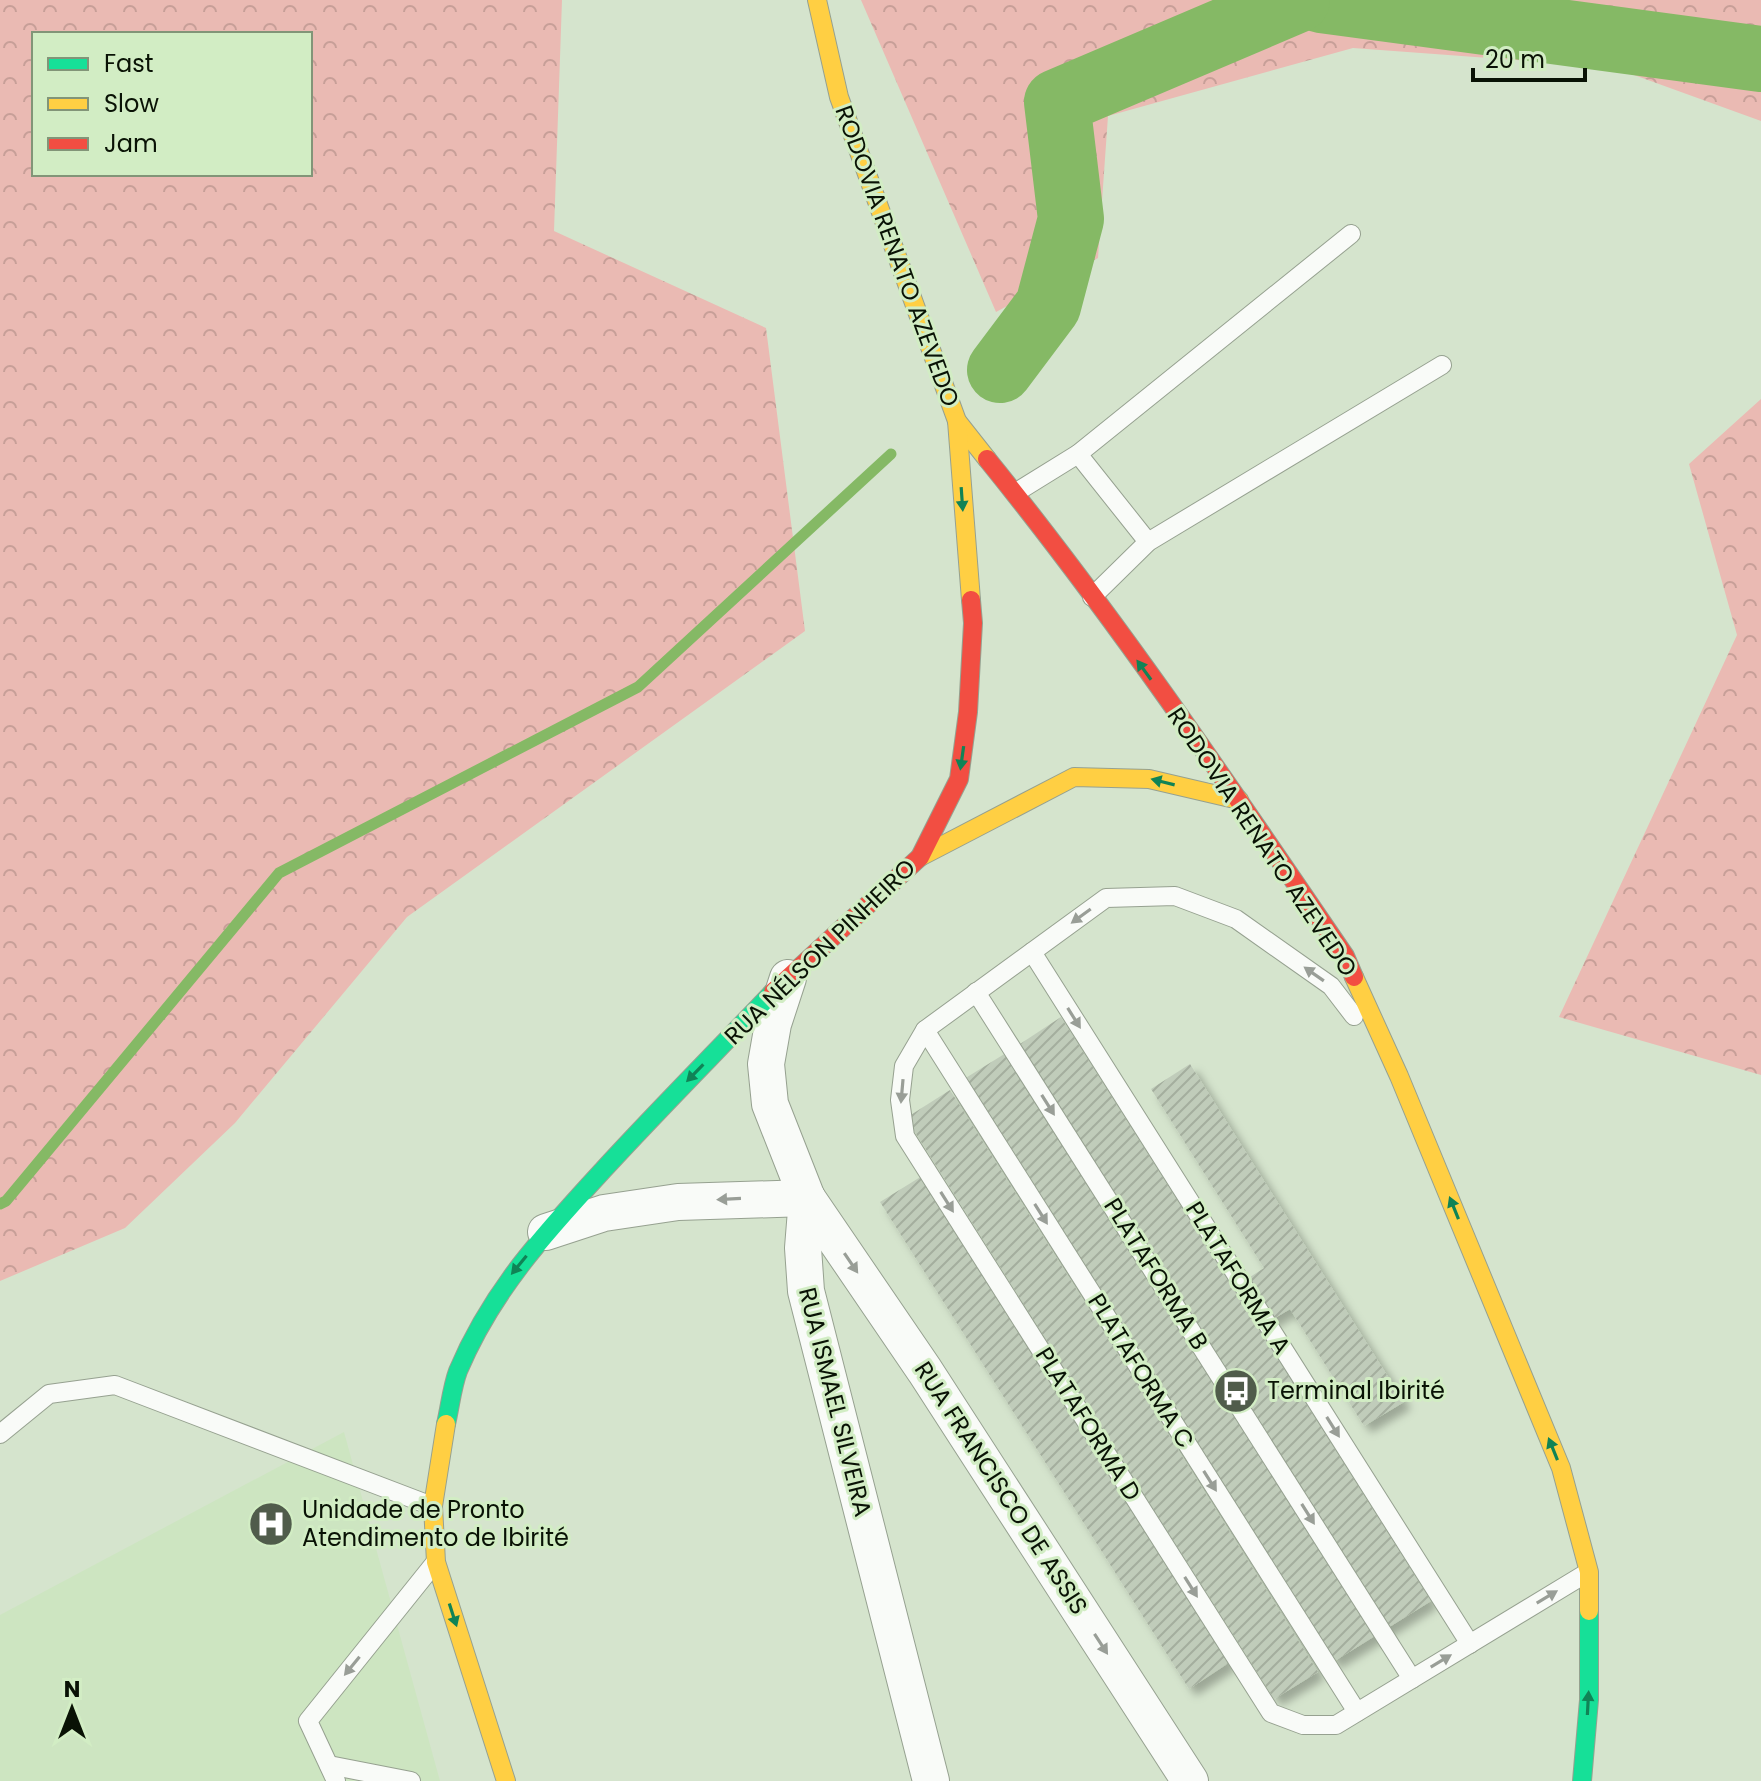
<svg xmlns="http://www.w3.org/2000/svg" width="1761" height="1781" viewBox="0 0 1761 1781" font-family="Poppins,sans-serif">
	<defs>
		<pattern id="forest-crowns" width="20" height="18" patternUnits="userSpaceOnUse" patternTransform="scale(2)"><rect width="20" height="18" fill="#eabab3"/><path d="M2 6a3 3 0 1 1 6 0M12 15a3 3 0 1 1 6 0" fill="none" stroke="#c79f98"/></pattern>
		<pattern id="building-hatch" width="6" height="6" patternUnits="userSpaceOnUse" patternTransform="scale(2)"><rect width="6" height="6" fill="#c0ccba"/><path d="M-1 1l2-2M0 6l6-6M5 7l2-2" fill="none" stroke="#a4ae9e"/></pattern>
		<filter id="shadow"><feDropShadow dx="7" dy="7" stdDeviation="4" flood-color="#0004"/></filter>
	</defs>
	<rect width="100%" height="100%" fill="#d5e4cd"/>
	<!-- built -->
	<polygon fill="#cde5c1" points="344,1432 440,1781 0,1781 0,1615"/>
	<!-- forest -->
	<g fill="url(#forest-crowns)" fill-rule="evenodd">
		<path d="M0 0H562L554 231 766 328 805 631 407 917 235 1123 125 1228 0 1281ZM34 34H310V174H34Z"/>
		<polygon points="861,0 1761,0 1761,121 1612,67 1353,48 1108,116 1098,258 996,312"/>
		<polygon points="1761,399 1761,1075 1559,1017 1737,635 1689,464"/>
	</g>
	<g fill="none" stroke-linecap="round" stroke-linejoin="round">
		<!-- stream -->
		<polyline stroke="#85b965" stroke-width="11" points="0,1204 6,1201 279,873 638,687 891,454"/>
		<!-- river -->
		<g stroke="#85b965" stroke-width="66">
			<polyline points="1321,0 1761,59"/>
			<polyline points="1000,370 1048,306 1071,219 1057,102 1297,0"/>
		</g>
	</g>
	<!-- building -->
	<polygon fill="url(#building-hatch)" filter="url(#shadow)" points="1061,1017 1233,1288 1264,1268 1151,1089 1190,1064 1404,1402 1364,1426 1290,1309 1258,1328 1431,1601 1333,1662 1161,1390 1146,1399 1318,1672 1274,1699 1101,1427 1087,1436 1230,1662 1189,1689 880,1202 922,1176 1061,1395 1076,1387 906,1118 950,1090 1120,1358 1135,1350 964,1079 1006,1053 1191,1315 1020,1044"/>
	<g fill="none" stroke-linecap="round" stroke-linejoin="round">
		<!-- lane casing -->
		<g stroke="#96a190" stroke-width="20">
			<g id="lane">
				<polyline points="1078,454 1148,542"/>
				<polyline points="1015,493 1078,454 1351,234"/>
				<polyline points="1092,597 1148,542 1442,365"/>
				<polyline points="1032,952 1470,1644"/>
				<polyline points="976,992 1412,1679"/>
				<polyline points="1354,1016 1331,986 1236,919 1175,896 1106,898 925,1030 904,1066 900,1100 905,1136 1271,1713 1303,1725 1336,1725 1585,1574"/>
				<polyline points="925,1030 1357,1712"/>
				<polyline points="0,1434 49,1394 115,1385 432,1506"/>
				<polyline points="329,1765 411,1781"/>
				<polyline points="336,1781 308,1721 434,1564"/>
			</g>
		</g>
		<!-- street casing -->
		<g stroke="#96a190" stroke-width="38">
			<g id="street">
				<polyline points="788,978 773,1024 766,1064 770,1104 807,1198 803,1248 806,1291 931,1781"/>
				<polyline points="807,1198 925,1371 1190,1781"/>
				<polyline points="546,1232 604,1213 678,1202 807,1198"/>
			</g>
		</g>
		<!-- fast casing -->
		<g stroke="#96a190" stroke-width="20">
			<g id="fast">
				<path d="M446 1424C450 1407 452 1387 458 1371 492 1290 546 1232 604 1169 659 1109 717 1051 773 992"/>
				<polyline points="1582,1781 1589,1700 1589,1611"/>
			</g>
		</g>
		<!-- slow casing -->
		<g stroke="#96a190" stroke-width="20">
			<g id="slow">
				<polyline points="817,0 839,97 957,421 987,459"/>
				<polyline points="957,421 971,600"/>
				<polyline points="920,857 1074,777 1149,779 1239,800"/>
				<polyline points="1354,977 1399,1076 1561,1468 1589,1572 1589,1611"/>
				<polyline points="446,1424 433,1506 436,1562 506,1781"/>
			</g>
		</g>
		<!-- jam casing -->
		<g stroke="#96a190" stroke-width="20">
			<g id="jam">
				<path d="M987 459C1115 617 1230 787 1345 956L1354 977"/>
				<polyline points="773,992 920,857 959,779 968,712 973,623 971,600"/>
			</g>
		</g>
		<!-- lane -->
		<use href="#lane" stroke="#f9fbf8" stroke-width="18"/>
		<!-- street -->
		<use href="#street" stroke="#f9fbf8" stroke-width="36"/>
		<!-- fast -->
		<use href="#fast" stroke="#16e098" stroke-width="18"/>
		<!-- slow -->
		<use href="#slow" stroke="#ffcf43" stroke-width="18"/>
		<!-- jam -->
		<use href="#jam" stroke="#f24e42" stroke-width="18"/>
	</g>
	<!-- one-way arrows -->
	<defs><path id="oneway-solid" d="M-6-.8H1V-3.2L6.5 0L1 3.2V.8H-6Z" transform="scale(2)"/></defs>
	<g fill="#108356">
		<use href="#oneway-solid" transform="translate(962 499) rotate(86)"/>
		<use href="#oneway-solid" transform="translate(1144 670) rotate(-126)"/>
		<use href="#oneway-solid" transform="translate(962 758) rotate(98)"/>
		<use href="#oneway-solid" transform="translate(1163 782) rotate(-166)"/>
		<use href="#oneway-solid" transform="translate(695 1073) rotate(134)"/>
		<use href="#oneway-solid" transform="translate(1454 1208) rotate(-112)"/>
		<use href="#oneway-solid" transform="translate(519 1265) rotate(129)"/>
		<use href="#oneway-solid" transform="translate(1553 1449) rotate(-112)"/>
		<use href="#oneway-solid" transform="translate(453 1615) rotate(72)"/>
		<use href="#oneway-solid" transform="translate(1588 1703) rotate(-87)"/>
	</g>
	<g fill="#999e97">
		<use href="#oneway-solid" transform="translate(1081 916) rotate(144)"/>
		<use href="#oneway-solid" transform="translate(1314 974) rotate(-145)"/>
		<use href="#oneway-solid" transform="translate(1074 1018) rotate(58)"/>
		<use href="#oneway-solid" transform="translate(902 1091) rotate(95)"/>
		<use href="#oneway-solid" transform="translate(1048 1105) rotate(58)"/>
		<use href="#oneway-solid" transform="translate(729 1199) rotate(177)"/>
		<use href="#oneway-solid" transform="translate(947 1202) rotate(58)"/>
		<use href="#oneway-solid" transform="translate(1041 1214) rotate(58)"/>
		<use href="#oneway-solid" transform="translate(851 1263) rotate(56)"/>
		<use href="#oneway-solid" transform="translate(1333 1427) rotate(58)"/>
		<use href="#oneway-solid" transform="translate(1210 1481) rotate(58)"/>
		<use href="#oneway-solid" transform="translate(1308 1514) rotate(58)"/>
		<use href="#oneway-solid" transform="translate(1191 1587) rotate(58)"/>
		<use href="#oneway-solid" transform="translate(1547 1597) rotate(-31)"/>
		<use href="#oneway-solid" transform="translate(1101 1644) rotate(57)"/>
		<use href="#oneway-solid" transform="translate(1441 1661) rotate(-31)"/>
		<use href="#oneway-solid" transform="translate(352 1666) rotate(129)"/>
	</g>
	<!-- icons -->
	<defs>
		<g id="bus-disc" transform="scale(2.3)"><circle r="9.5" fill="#505c4b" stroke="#d2edc4"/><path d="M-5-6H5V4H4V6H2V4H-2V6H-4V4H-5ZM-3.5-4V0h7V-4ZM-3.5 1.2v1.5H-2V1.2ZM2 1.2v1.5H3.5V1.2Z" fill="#fff"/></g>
		<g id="hospital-disc" transform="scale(2.3)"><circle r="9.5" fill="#505c4b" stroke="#d2edc4"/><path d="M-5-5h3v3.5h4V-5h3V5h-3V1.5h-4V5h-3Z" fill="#fff"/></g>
	</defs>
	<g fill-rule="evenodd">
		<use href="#bus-disc" x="1236" y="1391"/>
		<use href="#hospital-disc" x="271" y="1524"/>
	</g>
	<g text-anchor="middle" stroke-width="6" stroke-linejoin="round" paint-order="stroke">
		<!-- street labels -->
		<g font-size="24" fill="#091205" stroke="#d2edc4">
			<text transform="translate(897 256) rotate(70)" y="8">RODOVIA RENATO AZEVEDO</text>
			<text transform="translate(1262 842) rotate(56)" y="8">RODOVIA RENATO AZEVEDO</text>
			<text transform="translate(820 952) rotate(-44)" y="8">RUA NÉLSON PINHEIRO</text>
			<text transform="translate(1156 1274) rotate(58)" y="8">PLATAFORMA B</text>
			<text transform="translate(1238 1278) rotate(58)" y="8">PLATAFORMA A</text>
			<text transform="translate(1141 1371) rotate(58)" y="8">PLATAFORMA C</text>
			<text transform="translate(835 1402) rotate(76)" y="8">RUA ISMAEL SILVEIRA</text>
			<text transform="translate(1088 1424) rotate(58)" y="8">PLATAFORMA D</text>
			<text transform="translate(1001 1488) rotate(57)" y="8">RUA FRANCISCO DE ASSIS</text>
		</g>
		<!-- poi labels -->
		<g font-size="24" fill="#091205" stroke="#d2edc4" text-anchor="start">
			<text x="1267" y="1399">Terminal Ibirité</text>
			<text x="302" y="1518">Unidade de Pronto<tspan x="302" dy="28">Atendimento de Ibirité</tspan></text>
		</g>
	</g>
	<!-- legend -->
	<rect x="32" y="32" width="280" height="144" fill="#d2edc4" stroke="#829578" stroke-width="2"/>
	<rect x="48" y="58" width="40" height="12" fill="#16e098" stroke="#829578" stroke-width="2"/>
	<text x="104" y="72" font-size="24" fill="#091205">Fast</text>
	<rect x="48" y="98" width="40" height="12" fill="#ffcf43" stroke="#829578" stroke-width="2"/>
	<text x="104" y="112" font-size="24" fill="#091205">Slow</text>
	<rect x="48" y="138" width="40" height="12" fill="#f24e42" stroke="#829578" stroke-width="2"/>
	<text x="104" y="152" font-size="24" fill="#091205">Jam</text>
	<!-- north arrow -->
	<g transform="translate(72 1709)" stroke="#d2edc4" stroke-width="6" paint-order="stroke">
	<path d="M0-6L14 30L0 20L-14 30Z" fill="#091205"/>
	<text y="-12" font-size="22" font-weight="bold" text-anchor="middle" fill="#091205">N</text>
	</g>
	<!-- scale -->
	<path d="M1473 68v12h112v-12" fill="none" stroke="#091205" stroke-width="4"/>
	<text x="1485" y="68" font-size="24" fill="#091205" stroke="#d2edc4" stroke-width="6" paint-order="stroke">20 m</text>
</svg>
